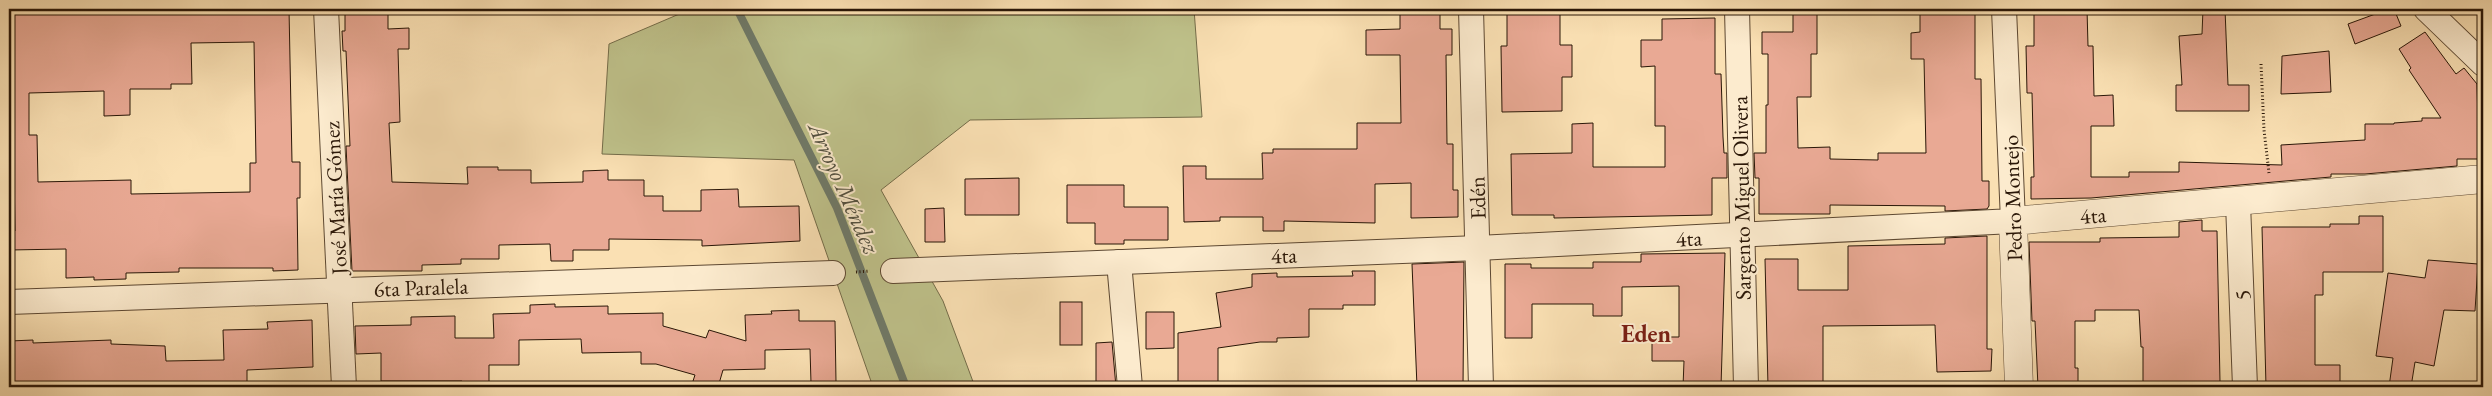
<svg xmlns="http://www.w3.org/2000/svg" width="2492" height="396" viewBox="0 0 2492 396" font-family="'EB Garamond',serif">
	<rect width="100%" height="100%" fill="#fae0b3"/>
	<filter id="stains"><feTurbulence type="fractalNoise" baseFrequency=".004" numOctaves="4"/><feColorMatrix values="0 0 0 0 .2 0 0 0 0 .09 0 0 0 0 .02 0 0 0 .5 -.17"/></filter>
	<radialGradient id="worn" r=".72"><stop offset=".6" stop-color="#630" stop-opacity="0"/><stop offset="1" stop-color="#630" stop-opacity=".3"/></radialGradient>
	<!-- green -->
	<polygon fill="#bfc28b" stroke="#746c49" points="691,9 1194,9 1202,117 970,120 881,190 943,301 975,387 873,387 794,160 602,154 609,44"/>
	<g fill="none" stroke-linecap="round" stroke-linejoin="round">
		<!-- stream -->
		<polyline stroke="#6f7a69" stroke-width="8" points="737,9 837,208 906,387"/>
	</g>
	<!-- building -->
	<g fill="#e9a994" stroke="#291607" fill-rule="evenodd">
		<path d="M9 9H289L292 162H300V198H297L298 270 273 271V268H179V272L126 273V279L94 280V277L66 278V249L9 250V231H15L14 173H9ZM254 42 256 163H250V192L131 194V180L38 182 37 135H29V93L104 91V116L130 115V89H171V84H192L191 43Z"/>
		<polygon points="345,9 388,9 388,29 409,28 409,49 398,49 400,122 389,123 392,182 468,184 467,167 498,167 498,170 531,170 531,183 583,182 583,171 608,170 608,180 644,180 644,196 663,196 663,211 701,211 701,190 738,189 739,207 799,206 800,241 702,246 702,240 609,239 609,250 573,250 573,261 551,261 550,244 499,245 499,259 461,259 461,264 422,265 422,271 352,271 346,146 350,146 346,51 343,51 342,31 345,31"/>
		<polygon points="1400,9 1440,9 1440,29 1452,29 1452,55 1446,55 1447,144 1453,144 1453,190 1458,190 1458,217 1411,218 1411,183 1375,184 1375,223 1284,221 1284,231 1263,231 1263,217 1220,217 1220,221 1184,222 1183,166 1206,166 1206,179 1263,179 1262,153 1273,153 1273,149 1357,149 1357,123 1401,123 1400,55 1366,55 1366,30 1400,29"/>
		<polygon points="1560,9 1560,45 1572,45 1572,77 1562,77 1562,111 1502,112 1501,46 1507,46 1507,10"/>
		<polygon points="1793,9 1817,9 1817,54 1811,54 1811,97 1797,97 1798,148 1830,147 1830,159 1878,160 1878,153 1926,153 1924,59 1911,59 1911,33 1920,32 1920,9 1975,9 1975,79 1981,79 1982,181 1989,181 1989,206 1987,209 1945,211 1945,206 1830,205 1830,214 1759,214 1759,178 1755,178 1754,153 1766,153 1766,105 1768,105 1768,54 1762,54 1762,32 1793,32"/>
		<polygon points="2034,9 2087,9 2088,46 2093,46 2094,96 2113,95 2114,126 2091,126 2091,177 2129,177 2129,172 2179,172 2179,162 2282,165 2281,145 2365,140 2365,124 2394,124 2394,123 2422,121 2422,118 2441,118 2409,70 2411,68 2399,49 2425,32 2456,74 2464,68 2477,84 2479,159 2457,159 2457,166 2365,174 2331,174 2331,177 2091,198 2031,199 2031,177 2034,177 2032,93 2027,93 2026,46 2034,46"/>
		<polygon points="2203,9 2225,9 2228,85 2249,85 2249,111 2176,111 2176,85 2182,85 2179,36 2202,34"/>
		<polygon points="2389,9 2394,9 2401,26 2355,44 2348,24"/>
		<polygon points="1715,18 1715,74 1721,74 1723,137 1724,153 1727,153 1727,178 1712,178 1712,215 1554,218 1554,215 1512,215 1511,154 1572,153 1572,124 1593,123 1593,167 1665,167 1665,126 1655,126 1655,66 1641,67 1641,40 1662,40 1662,19"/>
		<polygon points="2329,51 2331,92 2281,94 2282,56"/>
		<polygon points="1019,178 1019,215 965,215 965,179"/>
		<polygon points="1067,185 1124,185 1124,207 1168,207 1168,240 1124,240 1124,244 1095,244 1095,223 1067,223"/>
		<polygon points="944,208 945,242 925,242 925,209"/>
		<polygon points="2359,216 2383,216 2383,272 2323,272 2323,295 2315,295 2315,365 2340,365 2340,387 2266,387 2262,227 2330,227 2330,224 2359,224"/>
		<polygon points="2202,220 2202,231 2217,231 2220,382 2143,382 2143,347 2141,347 2139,310 2095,310 2095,321 2075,321 2075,368 2078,368 2078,387 2038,387 2035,321 2032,321 2029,242 2100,242 2100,238 2179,237 2179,222"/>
		<polygon points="1987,236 1987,349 1992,349 1991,371 1937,372 1935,325 1823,326 1823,387 1768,387 1765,259 1798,259 1798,290 1848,290 1848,246 1945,244 1945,238"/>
		<polygon points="1725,253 1721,387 1683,387 1684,361 1652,361 1652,337 1679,337 1679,286 1622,287 1622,316 1593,316 1593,304 1532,304 1532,338 1505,338 1505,264 1531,264 1531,268 1593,268 1593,262 1641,262 1641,254"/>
		<polygon points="2428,260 2478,264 2475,311 2444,310 2434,366 2415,362 2411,387 2389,387 2393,358 2376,356 2388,273 2425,278"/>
		<polygon points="1464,262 1463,387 1417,387 1412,264"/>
		<polygon points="1352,271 1375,271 1375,305 1343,305 1343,309 1309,309 1309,337 1277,338 1277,342 1260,342 1218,348 1218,385 1178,385 1178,333 1221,327 1216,293 1252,287 1252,274 1277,273 1277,277 1353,276"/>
		<rect x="1060" y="302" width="22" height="43"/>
		<polygon points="555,304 555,307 608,306 608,314 663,313 663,326 706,338 709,330 746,341 745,315 772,314 771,311 799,310 799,321 835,321 836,382 811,383 810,349 765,350 765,369 723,370 718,387 691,387 695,375 656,364 641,364 641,352 582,353 581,339 519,340 519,365 489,365 489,387 462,387 462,381 381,381 381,353 356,354 355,326 411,325 411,317 455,316 455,338 494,338 493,314 530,313 530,305"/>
		<polygon points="1146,312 1174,312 1174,348 1146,349"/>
		<polygon points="312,320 313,367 247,370 247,387 10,387 10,341 33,340 33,343 111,340 111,344 165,346 166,361 224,360 223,330 268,329 267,322"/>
		<polygon points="1112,342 1116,387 1096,387 1096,343"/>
	</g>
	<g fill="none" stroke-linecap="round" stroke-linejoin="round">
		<!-- minor casing -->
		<g stroke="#5d4832" stroke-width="26">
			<g id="minor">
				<polyline points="326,9 344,387"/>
				<polyline points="1471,9 1481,387"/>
				<polyline points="1737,9 1746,387"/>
				<polyline points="2426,9 2483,64"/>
				<polyline points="2238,203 2245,387"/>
				<polyline points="1119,262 1130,387"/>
				<polyline points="893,271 1478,248 2013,221 2004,9"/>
				<polyline points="9,302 833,273"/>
			</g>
		</g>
		<!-- tertiary casing -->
		<g stroke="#5d4832" stroke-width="29">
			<polyline id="tertiary" points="2019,387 2013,221 2483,179"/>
		</g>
		<!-- path -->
		<g stroke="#291607" stroke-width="3" stroke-dasharray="1 2.5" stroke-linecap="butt">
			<polyline points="2261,64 2264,130 2269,173"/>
			<polyline points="856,272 870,271"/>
		</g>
		<!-- minor -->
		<use href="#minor" stroke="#fcebce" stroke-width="24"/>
		<!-- tertiary -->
		<use href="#tertiary" stroke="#fcebce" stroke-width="28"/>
	</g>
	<g text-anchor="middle" stroke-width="4" stroke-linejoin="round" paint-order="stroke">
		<!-- street labels -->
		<g font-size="22" fill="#291607" stroke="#fcebce">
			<text transform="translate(335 198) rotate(-93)" y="8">José María Gómez</text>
			<text transform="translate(1477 198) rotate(-92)" y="8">Edén</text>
			<text transform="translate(1741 198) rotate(-91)" y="8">Sargento Miguel Olivera</text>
			<text transform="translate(2012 198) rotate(-92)" y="8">Pedro Montejo</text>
			<text transform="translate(2093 215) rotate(-5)" y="8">4ta</text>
			<text transform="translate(1689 238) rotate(-3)" y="8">4ta</text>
			<text transform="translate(1284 255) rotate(-2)" y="8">4ta</text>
			<text transform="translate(421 287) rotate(-2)" y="8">6ta Paralela</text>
			<text transform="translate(2242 295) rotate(-92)" y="8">5</text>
		</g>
		<!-- water labels -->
		<g font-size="24" font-style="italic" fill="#525040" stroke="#fcebce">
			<text transform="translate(844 188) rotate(66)" y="8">Arroyo Méndez</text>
		</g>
		<!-- neighbourhood labels -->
		<g font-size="24" font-weight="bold" fill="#7a1f14" stroke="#fcebce">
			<text x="1646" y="342">Eden</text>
		</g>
	</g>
	<!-- margin -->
	<rect width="2492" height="396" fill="none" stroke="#fae0b3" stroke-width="30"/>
	<rect x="10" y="10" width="2472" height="376" fill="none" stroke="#291607" stroke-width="2.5"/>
	<rect x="15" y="15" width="2462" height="366" fill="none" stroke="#291607"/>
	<rect width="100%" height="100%" filter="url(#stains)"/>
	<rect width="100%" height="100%" fill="url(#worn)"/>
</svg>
